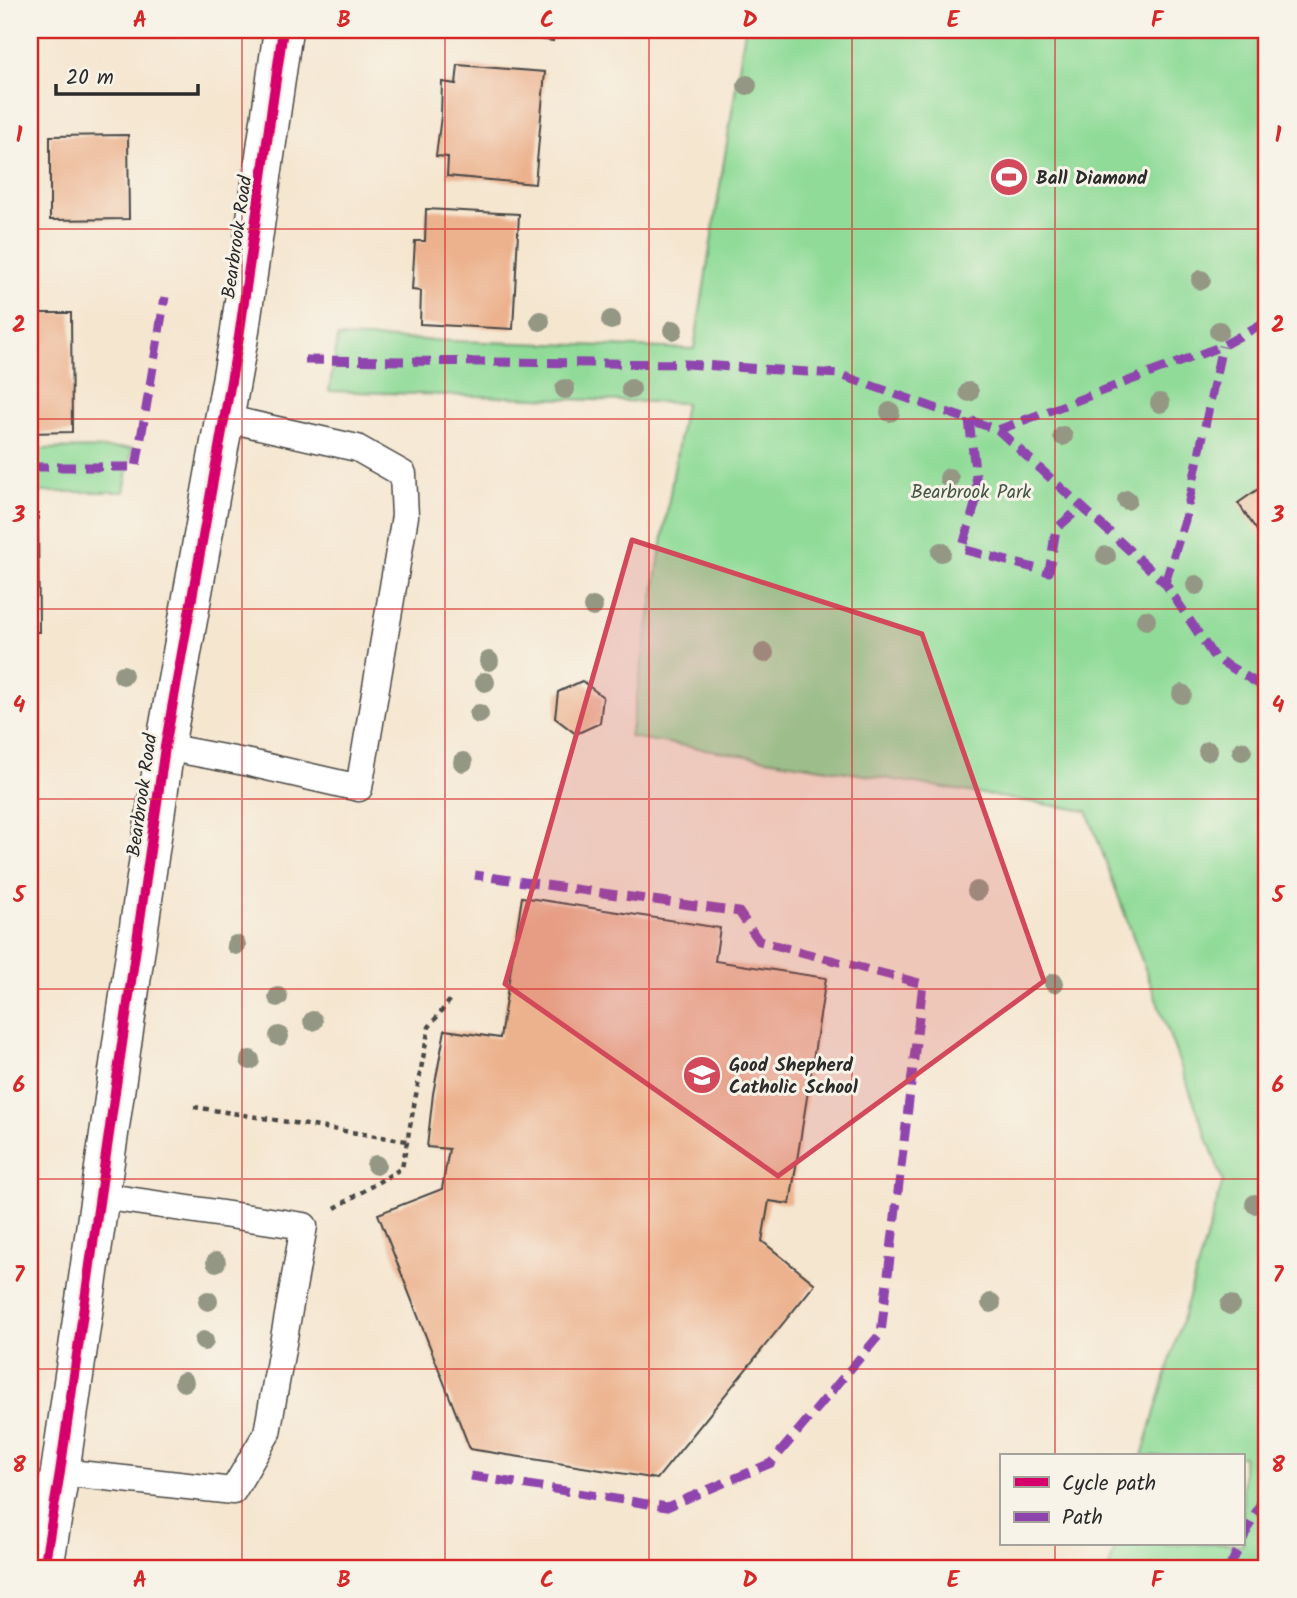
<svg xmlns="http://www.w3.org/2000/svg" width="1297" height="1598" viewBox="0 0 1297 1598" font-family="Kalam,sans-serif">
	<rect width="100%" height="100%" fill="#f7f3e8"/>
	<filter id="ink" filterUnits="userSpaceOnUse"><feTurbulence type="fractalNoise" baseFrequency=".0143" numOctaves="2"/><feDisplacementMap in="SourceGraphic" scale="14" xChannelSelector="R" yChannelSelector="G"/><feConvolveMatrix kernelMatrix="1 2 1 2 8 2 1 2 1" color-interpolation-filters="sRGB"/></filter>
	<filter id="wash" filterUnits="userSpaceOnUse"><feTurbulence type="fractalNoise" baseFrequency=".00686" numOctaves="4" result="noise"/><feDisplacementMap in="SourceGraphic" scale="28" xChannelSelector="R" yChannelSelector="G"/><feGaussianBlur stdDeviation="1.57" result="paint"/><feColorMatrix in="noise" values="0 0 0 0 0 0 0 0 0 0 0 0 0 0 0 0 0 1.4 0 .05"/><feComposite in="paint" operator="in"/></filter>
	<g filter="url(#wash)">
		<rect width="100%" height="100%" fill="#f5e6d0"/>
		<!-- green -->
		<g fill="#90db98" stroke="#5e8362" stroke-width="2">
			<polygon points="745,30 1267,30 1267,1568 1109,1568 1116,1544 1243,1544 1243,1456 1142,1456 1223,1181 1087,811 630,737 685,403 329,391 338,337 694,349"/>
			<polygon points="132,448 124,492 30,492 30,449"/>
		</g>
		<g id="blocks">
			<!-- building -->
			<g fill="#ecb28e">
				<polygon points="475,30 554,30 553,41"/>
				<polygon points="458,65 545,72 535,184 447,176 448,157 436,156 441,116 442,82 456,84"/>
				<polygon points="128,135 129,219 50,220 50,136"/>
				<polygon points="426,209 519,214 513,329 420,324 421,291 412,290 415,241 425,241"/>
				<polygon points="30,313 71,313 72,432 30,433"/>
				<polygon points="1267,483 1267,545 1238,503"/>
				<polygon points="30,513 38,513 39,632 30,632"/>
				<polygon points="582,681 603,697 600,723 576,734 555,718 558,692"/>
				<polygon points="522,897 720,928 715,961 826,978 790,1204 769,1201 762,1241 815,1284 657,1479 470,1449 378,1214 442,1189 449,1149 427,1147 433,1094 445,1030 500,1038"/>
			</g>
		</g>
	</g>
	<g filter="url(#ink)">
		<use href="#blocks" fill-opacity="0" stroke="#494744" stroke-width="2"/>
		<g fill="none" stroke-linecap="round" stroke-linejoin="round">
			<!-- service casing -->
			<g stroke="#494744" stroke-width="29">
				<g id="service">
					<polyline points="165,747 250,763 359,788 405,516 403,474 357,448 224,418"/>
					<polyline points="60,1472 233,1491 267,1433 304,1226 101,1196"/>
				</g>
			</g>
			<!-- tertiary casing -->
			<g stroke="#494744" stroke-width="41">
				<polyline id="tertiary" points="44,1568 60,1472 165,747 239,337 283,30"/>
			</g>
			<!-- path -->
			<g stroke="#494744" stroke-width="4.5" stroke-dasharray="5 5" stroke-linecap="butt">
				<polyline points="194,1107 407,1141"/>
				<polyline points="335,1208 402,1168 429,1027 451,999"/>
			</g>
			<!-- service -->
			<use href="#service" stroke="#fff" stroke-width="26"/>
			<!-- tertiary -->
			<use href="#tertiary" stroke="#fff" stroke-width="38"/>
			<!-- quiet -->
			<g stroke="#8e44ad" stroke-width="9" stroke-dasharray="18 9" stroke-linecap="butt">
				<polyline points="305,360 686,364 838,374 998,430 1222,346 1267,321"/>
				<polyline points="969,420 978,494 962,549 1049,572 1056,529 1081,507"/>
				<polyline points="998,430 1165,583 1214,657 1267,689"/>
				<polyline points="30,467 136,467 165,297"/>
				<polyline points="1165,583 1185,520 1222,346"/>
				<polyline points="471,1476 667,1507 771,1463 881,1333 923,984 759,941 739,912 475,875"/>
				<polyline points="1243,1539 1267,1490"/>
				<polyline points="1229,1568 1241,1544"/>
			</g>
			<!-- cycleway casing -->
			<g stroke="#f7f3e8" stroke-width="15">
				<polyline id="cycleway" points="44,1568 60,1472 165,747 239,337 283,30"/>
			</g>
			<!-- cycleway -->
			<use href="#cycleway" stroke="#d6006c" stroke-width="10"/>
		</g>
		<!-- trees -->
		<g fill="#949784">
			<circle cx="747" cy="85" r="10"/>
			<circle cx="1201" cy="280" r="10"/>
			<circle cx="611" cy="320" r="10"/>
			<circle cx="540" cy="321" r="10"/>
			<circle cx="673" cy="330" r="10"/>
			<circle cx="1219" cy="331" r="10"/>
			<circle cx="565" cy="389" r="10"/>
			<circle cx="631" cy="389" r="10"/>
			<circle cx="969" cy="392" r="10"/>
			<circle cx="1160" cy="403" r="10"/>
			<circle cx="890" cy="412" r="10"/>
			<circle cx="1063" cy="436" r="10"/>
			<circle cx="949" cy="478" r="10"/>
			<circle cx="1127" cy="500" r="10"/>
			<circle cx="941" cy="552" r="10"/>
			<circle cx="1106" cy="556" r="10"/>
			<circle cx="1196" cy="585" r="10"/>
			<circle cx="593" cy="607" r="10"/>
			<circle cx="1146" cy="620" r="10"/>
			<circle cx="764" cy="653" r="10"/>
			<circle cx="489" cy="661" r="10"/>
			<circle cx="123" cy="675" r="10"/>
			<circle cx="485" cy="682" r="10"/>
			<circle cx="1182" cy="694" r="10"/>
			<circle cx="479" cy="714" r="10"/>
			<circle cx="1208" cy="751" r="10"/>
			<circle cx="1242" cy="751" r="10"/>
			<circle cx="463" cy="762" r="10"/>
			<circle cx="977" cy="891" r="10"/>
			<circle cx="236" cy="945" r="10"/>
			<circle cx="1054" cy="983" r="10"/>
			<circle cx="278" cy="997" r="10"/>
			<circle cx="313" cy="1021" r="10"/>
			<circle cx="279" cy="1036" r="10"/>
			<circle cx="250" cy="1060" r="10"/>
			<circle cx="376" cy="1165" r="10"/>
			<circle cx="1255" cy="1204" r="10"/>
			<circle cx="216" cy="1262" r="10"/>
			<circle cx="208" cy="1301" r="10"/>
			<circle cx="991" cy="1303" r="10"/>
			<circle cx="1230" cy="1305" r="10"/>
			<circle cx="204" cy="1341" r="10"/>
			<circle cx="184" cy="1382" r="10"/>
		</g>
	</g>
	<!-- marked area -->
	<path fill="#d1495b" fill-opacity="0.2" stroke="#d1495b" stroke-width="5" stroke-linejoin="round" d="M632 540 922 634 1044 981 778 1176 505 984Z"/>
	<!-- grid -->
	<path fill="none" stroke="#d62828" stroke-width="2" stroke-opacity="0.55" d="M242 30V1568M445 30V1568M649 30V1568M852 30V1568M1055 30V1456M30 229H1267M30 419H1267M30 609H1267M30 799H1267M30 989H1267M30 1179H1267M30 1369H1267M1055 1544V1568"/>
	<!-- icons -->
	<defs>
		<g id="stadium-disc" transform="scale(2.0125)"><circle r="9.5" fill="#d1495b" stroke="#f7f3e8"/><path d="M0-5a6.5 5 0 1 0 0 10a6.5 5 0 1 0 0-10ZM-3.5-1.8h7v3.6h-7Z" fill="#fff"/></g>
		<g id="school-disc" transform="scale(2.0125)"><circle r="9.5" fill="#d1495b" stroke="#f7f3e8"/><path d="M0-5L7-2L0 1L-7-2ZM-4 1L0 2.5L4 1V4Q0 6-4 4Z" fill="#fff"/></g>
	</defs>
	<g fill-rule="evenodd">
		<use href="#stadium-disc" x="1009" y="177"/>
		<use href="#school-disc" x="702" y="1075"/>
	</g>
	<g text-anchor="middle" stroke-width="6" stroke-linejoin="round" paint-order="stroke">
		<!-- poi labels -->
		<g font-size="19" font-weight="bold" fill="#2b2b2b" stroke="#f7f3e8" text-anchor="start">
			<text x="1036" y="184">Ball Diamond</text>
			<text x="729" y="1071">Good Shepherd<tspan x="729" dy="22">Catholic School</tspan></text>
		</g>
		<!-- street labels -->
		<g font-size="19" fill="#2b2b2b" stroke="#f7f3e8">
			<text transform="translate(236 237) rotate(-82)" y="7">Bearbrook Road</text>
			<text transform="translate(141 795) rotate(-82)" y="7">Bearbrook Road</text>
		</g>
		<!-- park labels -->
		<g font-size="19" fill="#445746" stroke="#f7f3e8">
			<text x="971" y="498">Bearbrook Park</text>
		</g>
	</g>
	<!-- margin -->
	<rect width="1297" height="1598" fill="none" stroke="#f7f3e8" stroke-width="77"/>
	<!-- legend -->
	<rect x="1000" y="1454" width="245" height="91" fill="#f7f3e8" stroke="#a5a39c" stroke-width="2"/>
	<rect x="1014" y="1477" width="35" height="10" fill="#d6006c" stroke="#a5a39c" stroke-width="2"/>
	<text x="1062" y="1490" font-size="21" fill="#2b2b2b">Cycle path</text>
	<rect x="1014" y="1512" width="35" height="10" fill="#8e44ad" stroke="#a5a39c" stroke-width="2"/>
	<text x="1062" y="1524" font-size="21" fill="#2b2b2b">Path</text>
	<!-- scale -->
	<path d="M56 84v10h142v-10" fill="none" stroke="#2b2b2b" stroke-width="3.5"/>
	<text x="66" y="84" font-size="21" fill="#2b2b2b" stroke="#f7f3e8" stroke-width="5" paint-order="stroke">20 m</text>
	<rect x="38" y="38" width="1220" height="1522" fill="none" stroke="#d62828" stroke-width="2.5"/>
	<g font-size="23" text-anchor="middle" font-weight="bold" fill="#d62828">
		<text x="140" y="27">A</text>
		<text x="344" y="27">B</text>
		<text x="547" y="27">C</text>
		<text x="750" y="27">D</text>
		<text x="953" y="27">E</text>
		<text x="1157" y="27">F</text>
		<text x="19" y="142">1</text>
		<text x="1278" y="142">1</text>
		<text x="19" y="332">2</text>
		<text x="1278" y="332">2</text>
		<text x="19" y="522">3</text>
		<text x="1278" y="522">3</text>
		<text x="19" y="712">4</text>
		<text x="1278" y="712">4</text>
		<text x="19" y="902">5</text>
		<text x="1278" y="902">5</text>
		<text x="19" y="1092">6</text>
		<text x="1278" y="1092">6</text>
		<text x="19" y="1282">7</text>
		<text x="1278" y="1282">7</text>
		<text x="19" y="1472">8</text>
		<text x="1278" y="1472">8</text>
		<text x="140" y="1587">A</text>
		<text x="344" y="1587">B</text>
		<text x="547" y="1587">C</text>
		<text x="750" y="1587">D</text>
		<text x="953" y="1587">E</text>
		<text x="1157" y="1587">F</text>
	</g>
</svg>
